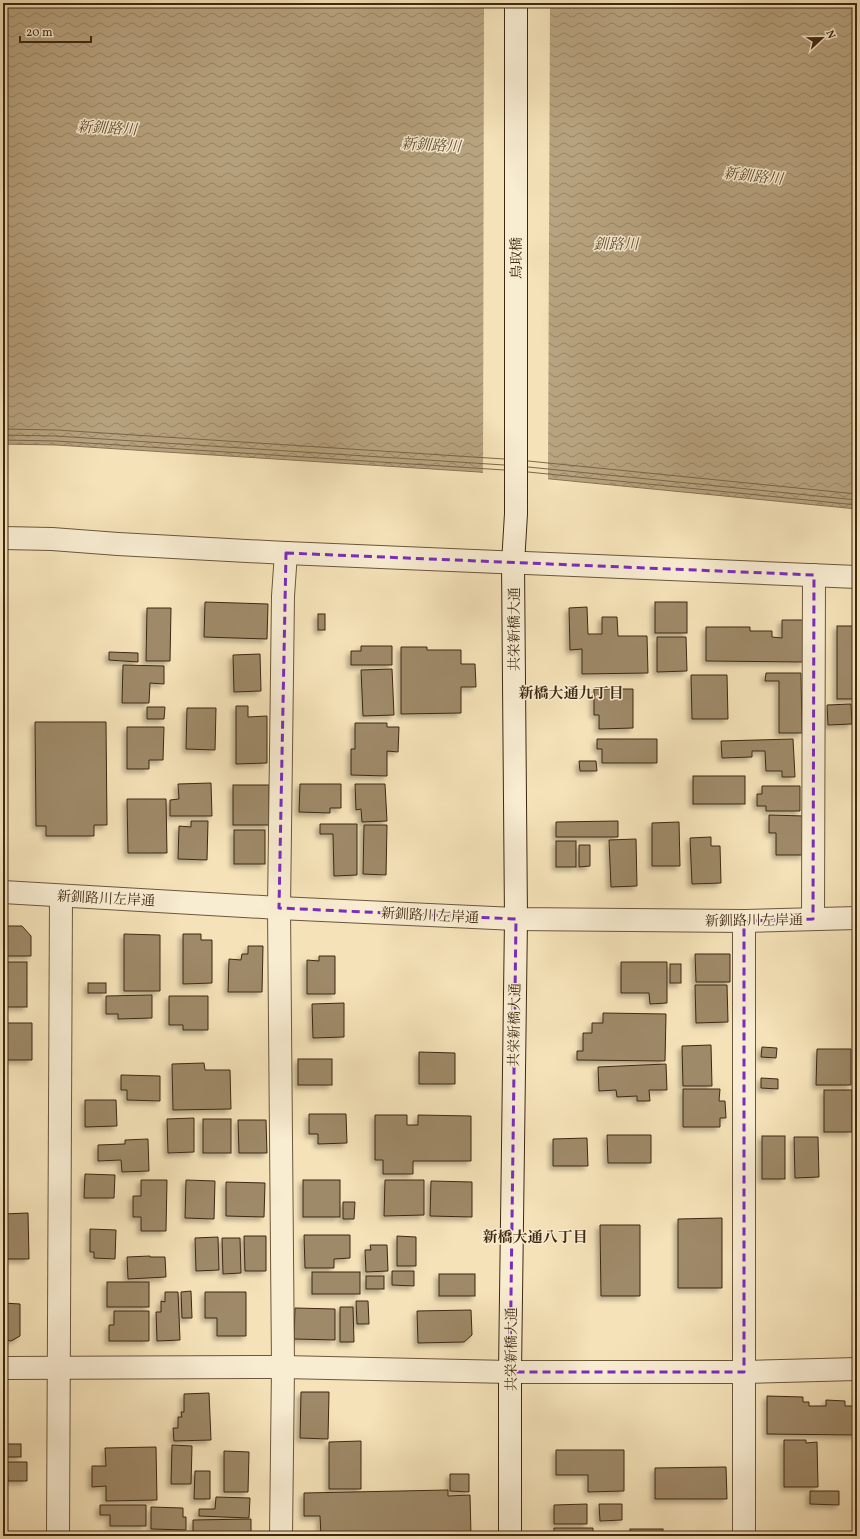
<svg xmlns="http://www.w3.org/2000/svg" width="860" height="1539" viewBox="0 0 860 1539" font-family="Vollkorn,'Noto Serif JP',serif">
	<defs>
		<pattern id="water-waves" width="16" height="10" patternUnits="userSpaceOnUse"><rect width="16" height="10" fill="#b7a37f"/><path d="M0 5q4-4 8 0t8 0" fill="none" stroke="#968567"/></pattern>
		<filter id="shadow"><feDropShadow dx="-3.5" dy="3.5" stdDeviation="2" flood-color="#0004"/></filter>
	</defs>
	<rect width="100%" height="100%" fill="#f5e2b8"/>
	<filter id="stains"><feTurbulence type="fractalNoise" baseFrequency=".005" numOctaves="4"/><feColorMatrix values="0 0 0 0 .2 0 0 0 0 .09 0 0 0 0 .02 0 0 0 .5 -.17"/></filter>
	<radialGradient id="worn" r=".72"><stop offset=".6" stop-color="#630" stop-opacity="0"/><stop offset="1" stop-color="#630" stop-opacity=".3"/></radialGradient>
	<!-- water -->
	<polygon fill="url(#water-waves)" stroke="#877253" points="3,3 857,3 857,509 479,472 56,445 3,444"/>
	<!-- pier -->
	<polygon fill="#f5e2b8" points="484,3 550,3 548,480 483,474"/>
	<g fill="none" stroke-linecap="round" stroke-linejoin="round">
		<!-- shore -->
		<g stroke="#7b6648" stroke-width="1">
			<polyline points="3,429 57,430 504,459"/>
			<polyline points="3,435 56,436 504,465"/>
			<polyline points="3,440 56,441 504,470"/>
			<polyline points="528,461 857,494"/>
			<polyline points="528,467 857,500"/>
			<polyline points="528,472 857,505"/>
		</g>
	</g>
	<!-- building -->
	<g fill="#9e8968" stroke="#3f2811" filter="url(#shadow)">
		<polygon points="205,602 268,604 267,639 204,637"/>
		<rect x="655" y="602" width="32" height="31"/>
		<polygon points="587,607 588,634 602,634 602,617 617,617 618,636 647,636 648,673 582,674 582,649 570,650 569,608"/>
		<polygon points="147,608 171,608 170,661 146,661"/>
		<rect x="318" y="614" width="7" height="16"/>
		<polygon points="782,620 805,620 804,662 706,661 706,627 750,627 750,631 772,631 772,637 782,638"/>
		<rect x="837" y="626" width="20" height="73"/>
		<polygon points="657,637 686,637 687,671 657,672"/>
		<polygon points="361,646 392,646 392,665 351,665 351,651 361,651"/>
		<polygon points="401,647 427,647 427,650 461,650 461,664 475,664 476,687 461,687 461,713 401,714"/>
		<polygon points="109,652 138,653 138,662 109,660"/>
		<polygon points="260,654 261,691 234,692 233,655"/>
		<polygon points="123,665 164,666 164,684 150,683 149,703 122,703"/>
		<polygon points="392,669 394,715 363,716 361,670"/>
		<polygon points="766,673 801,673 802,733 779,733 779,681 765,681"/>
		<polygon points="691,675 727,675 728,719 692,719"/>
		<polygon points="594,689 633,689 633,728 599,729 599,715 594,715"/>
		<polygon points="851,704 852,724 828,725 827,705"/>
		<polygon points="236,706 248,706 248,717 267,716 267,763 236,764"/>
		<polygon points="147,707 165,707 164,719 147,719"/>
		<polygon points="187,708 216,708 215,750 186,749"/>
		<polygon points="35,722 106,722 107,825 94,825 94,836 46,836 46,826 36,826"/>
		<polygon points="355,723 387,723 387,727 399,727 398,752 387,751 387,776 351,775 351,749 355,749"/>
		<polygon points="127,727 164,727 163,760 149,760 149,769 127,769"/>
		<polygon points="597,739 657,739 657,763 602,763 602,749 597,749"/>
		<polygon points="793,739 795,777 782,777 782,771 766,771 765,751 752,751 752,757 722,758 721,741"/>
		<polygon points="579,761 596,761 597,771 580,771"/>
		<rect x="693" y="776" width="52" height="28"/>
		<polygon points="211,783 212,816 170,816 170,800 179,799 178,784"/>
		<polygon points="300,784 341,784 341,808 330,808 330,813 299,812"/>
		<polygon points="355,784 385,784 387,821 362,822 361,809 356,810"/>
		<rect x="233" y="785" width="36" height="40"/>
		<polygon points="762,786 800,786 800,811 766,811 766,806 757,806 757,794 762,794"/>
		<polygon points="127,799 166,799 167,853 128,853"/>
		<polygon points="769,815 804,816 804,855 776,855 776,833 769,833"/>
		<polygon points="191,821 208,821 207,860 178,859 179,826 191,827"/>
		<polygon points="618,821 618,837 556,837 556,822"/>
		<polygon points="679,822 680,866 652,866 652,823"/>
		<polygon points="320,824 357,824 357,875 334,876 333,834 320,834"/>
		<polygon points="364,825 387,825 386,875 363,874"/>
		<rect x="234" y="830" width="31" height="34"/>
		<polygon points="711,837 711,846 720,846 721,883 692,884 690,838"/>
		<polygon points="636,839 637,886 611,887 609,840"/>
		<rect x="556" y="841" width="20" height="26"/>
		<polygon points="579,845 590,845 590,866 579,867"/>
		<polygon points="3,926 22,926 31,936 31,956 3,956"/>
		<polygon points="124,934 160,935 160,991 124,991"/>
		<polygon points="183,934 201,934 201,940 212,940 212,983 183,984"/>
		<polygon points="248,946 263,946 262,992 228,992 229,959 241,960 242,954 248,954"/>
		<polygon points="695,954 730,954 730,982 696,982"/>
		<polygon points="319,956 335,956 335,994 307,994 307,960 319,961"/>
		<rect x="3" y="962" width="24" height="45"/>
		<polygon points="621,962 667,962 667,1003 650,1004 649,993 621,993"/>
		<rect x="670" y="964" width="11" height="19"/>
		<rect x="88" y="983" width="18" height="10"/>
		<polygon points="695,985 727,985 728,1022 696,1023"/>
		<polygon points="152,995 152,1018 118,1019 118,1014 106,1014 106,996"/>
		<polygon points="169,996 208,996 208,1030 183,1030 183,1025 169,1025"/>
		<polygon points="344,1003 344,1037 313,1038 312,1004"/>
		<polygon points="603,1013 666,1014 665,1061 577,1060 577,1051 583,1051 583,1033 592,1033 592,1023 603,1023"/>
		<polygon points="3,1023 32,1023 32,1060 7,1060 7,1056 3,1056"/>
		<polygon points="711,1045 712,1086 683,1086 682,1046"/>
		<polygon points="762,1047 777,1048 776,1058 761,1057"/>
		<polygon points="817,1049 851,1049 851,1085 816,1085"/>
		<polygon points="419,1052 455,1053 455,1084 419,1084"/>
		<rect x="298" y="1059" width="34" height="26"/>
		<polygon points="204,1063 205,1070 230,1070 231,1109 173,1110 172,1064"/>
		<polygon points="666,1064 667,1090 649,1090 650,1101 637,1101 637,1096 617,1097 616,1090 599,1091 598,1067"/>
		<polygon points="121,1075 160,1076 160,1101 127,1100 127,1090 121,1090"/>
		<polygon points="761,1078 778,1079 778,1089 761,1088"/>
		<polygon points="683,1089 720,1089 719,1101 725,1101 726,1118 720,1118 720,1127 683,1127"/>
		<rect x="824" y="1090" width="28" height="42"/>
		<polygon points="85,1100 116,1100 117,1126 85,1127"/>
		<polygon points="309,1114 346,1114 347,1143 318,1144 318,1134 309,1134"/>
		<polygon points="375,1115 407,1115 407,1125 418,1125 418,1115 471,1116 471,1161 413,1161 413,1174 383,1174 383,1160 375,1160"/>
		<polygon points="194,1118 194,1152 168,1153 167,1119"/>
		<rect x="203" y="1119" width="28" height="34"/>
		<polygon points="238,1120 266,1120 267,1153 239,1153"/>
		<polygon points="607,1135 651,1135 651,1163 608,1163"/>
		<rect x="762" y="1136" width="23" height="43"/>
		<polygon points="794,1137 818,1137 819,1177 795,1178"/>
		<polygon points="587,1138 588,1166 553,1166 553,1139"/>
		<polygon points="148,1139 149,1171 122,1172 121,1160 98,1161 98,1145 125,1144 125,1140"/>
		<polygon points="85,1174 115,1175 114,1198 84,1198"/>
		<polygon points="141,1180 167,1180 166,1231 141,1231 141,1217 133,1217 133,1196 141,1196"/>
		<polygon points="186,1180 215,1181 214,1219 185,1218"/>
		<rect x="303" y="1180" width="37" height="37"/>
		<polygon points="385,1180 424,1180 424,1215 384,1216"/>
		<polygon points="431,1181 472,1182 472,1217 430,1216"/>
		<polygon points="226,1182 265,1183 264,1217 226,1216"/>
		<polygon points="343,1202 355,1202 354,1219 343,1219"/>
		<polygon points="28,1213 29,1259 3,1259 3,1214"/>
		<polygon points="722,1218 722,1288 678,1288 678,1219"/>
		<polygon points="600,1225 640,1225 640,1296 601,1296"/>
		<polygon points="90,1229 116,1230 115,1259 94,1258 94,1252 90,1252"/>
		<polygon points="304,1235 350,1235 350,1258 334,1259 334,1268 305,1268"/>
		<polygon points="244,1236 266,1236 266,1271 245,1271"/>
		<polygon points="397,1236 416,1237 416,1266 397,1266"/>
		<polygon points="218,1237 219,1270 196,1271 195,1238"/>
		<polygon points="222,1238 240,1238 241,1273 223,1274"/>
		<polygon points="370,1245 387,1245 388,1271 366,1272 365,1250 371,1250"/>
		<polygon points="150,1256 150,1257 165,1257 166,1277 128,1279 127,1257"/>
		<polygon points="392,1271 414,1271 414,1286 392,1285"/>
		<rect x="312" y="1272" width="48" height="22"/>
		<rect x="439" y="1274" width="36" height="22"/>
		<rect x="366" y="1276" width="18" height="13"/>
		<rect x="107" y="1282" width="42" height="25"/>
		<polygon points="191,1291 192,1318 182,1318 181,1292"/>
		<polygon points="165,1292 178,1292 180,1340 157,1341 156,1312 161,1312 161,1301 165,1302"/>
		<polygon points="205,1292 246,1292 246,1336 217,1336 217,1318 205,1318"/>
		<polygon points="356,1301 368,1301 369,1324 357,1324"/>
		<polygon points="3,1303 20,1304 20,1336 11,1341 3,1339"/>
		<polygon points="340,1307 353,1307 354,1342 340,1342"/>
		<polygon points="295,1308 335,1309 335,1340 294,1339"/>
		<polygon points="471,1310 472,1335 464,1342 418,1343 417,1311"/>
		<polygon points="114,1311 149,1311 149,1341 109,1341 109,1325 114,1325"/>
		<polygon points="301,1392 329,1392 328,1439 300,1438"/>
		<polygon points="209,1393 211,1440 174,1441 173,1428 178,1428 178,1417 182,1417 181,1412 184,1412 184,1394"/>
		<polygon points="767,1396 803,1397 803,1402 809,1402 809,1406 826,1406 826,1400 845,1401 845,1406 857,1406 857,1435 767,1434"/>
		<polygon points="784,1440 806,1440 806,1443 817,1442 818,1487 784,1487"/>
		<polygon points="361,1441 361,1489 329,1489 329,1442"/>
		<rect x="3" y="1444" width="18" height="13"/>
		<polygon points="172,1445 192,1446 191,1484 171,1484"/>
		<polygon points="156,1447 157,1500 106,1501 106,1486 92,1487 92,1466 106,1466 105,1448"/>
		<polygon points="556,1450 624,1450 624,1491 588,1492 588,1475 556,1475"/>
		<polygon points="224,1451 249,1452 248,1492 224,1492"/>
		<polygon points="7,1462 27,1462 27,1481 8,1481"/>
		<polygon points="726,1467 727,1499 655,1499 655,1468"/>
		<polygon points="195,1471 210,1471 210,1499 194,1499"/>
		<polygon points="450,1474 469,1474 469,1492 450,1491"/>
		<polygon points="448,1490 448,1496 470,1495 471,1536 321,1536 320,1516 304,1516 304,1493"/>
		<polygon points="810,1491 839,1491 839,1505 810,1504"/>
		<polygon points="216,1497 250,1498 249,1518 199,1516 199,1509 215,1509"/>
		<polygon points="587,1504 587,1524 554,1524 554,1505"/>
		<polygon points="599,1504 622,1504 622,1520 600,1521"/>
		<polygon points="100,1505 146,1505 146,1526 110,1526 110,1515 100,1515"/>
		<polygon points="151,1507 183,1508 183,1517 186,1517 186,1530 151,1529"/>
		<polygon points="251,1519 251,1536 193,1536 193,1520"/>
		<polygon points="554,1528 593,1528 593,1534 616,1533 616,1536 554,1536"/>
		<rect x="630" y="1529" width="33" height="7"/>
	</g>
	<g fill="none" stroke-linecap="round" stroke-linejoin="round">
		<!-- street casing -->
		<g stroke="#6c563b" stroke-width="24">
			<g id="street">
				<polyline points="3,538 52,539 118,544 286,553 857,577"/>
				<polyline points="3,892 279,908 516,919 744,921 857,918"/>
				<polyline points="813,919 814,575"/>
				<polyline points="3,1368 283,1367 510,1372 744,1372 857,1369"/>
				<polyline points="58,1536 61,896"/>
				<polyline points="281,1536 283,1367 279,908 283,596 286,553"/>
				<polyline points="744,1536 744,921"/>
			</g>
		</g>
		<!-- secondary casing -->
		<g stroke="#3f2811" stroke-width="24">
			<polyline id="secondary" points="510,1536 510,1372 516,919 513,563 516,514 516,3"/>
		</g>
		<!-- street -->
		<use href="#street" stroke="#f8ecd1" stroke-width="22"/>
		<!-- secondary -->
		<use href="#secondary" stroke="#f8ecd1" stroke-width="22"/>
	</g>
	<!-- marked area -->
	<path fill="none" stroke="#7b2cbf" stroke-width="3" stroke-dasharray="8 5" stroke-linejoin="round" d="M286 553 814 575 813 919 744 921V1372H510L516 919 279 908Z"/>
	<g text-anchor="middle" stroke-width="3" stroke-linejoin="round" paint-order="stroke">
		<!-- street labels -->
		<g font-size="14" fill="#3f2811" stroke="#f8ecd1">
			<text transform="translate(516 258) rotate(-90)" y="5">鳥取橋</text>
			<text transform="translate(514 629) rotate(-90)" y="5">共栄新橋大通</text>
			<text transform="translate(106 898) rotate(3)" y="5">新釧路川左岸通</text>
			<text transform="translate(430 915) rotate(3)" y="5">新釧路川左岸通</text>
			<text transform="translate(754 920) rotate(-1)" y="5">新釧路川左岸通</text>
			<text transform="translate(514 1025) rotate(-89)" y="5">共栄新橋大通</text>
			<text transform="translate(511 1349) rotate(-90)" y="5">共栄新橋大通</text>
		</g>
		<!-- water labels -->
		<g font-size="15" font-style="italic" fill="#634d32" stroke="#f8ecd1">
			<text transform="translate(107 128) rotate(3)" y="5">新釧路川</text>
			<text transform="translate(431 145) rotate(3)" y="5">新釧路川</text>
			<text transform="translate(753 176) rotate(6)" y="5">新釧路川</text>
			<text x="616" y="249">釧路川</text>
		</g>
		<!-- neighbourhood labels -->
		<g font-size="15" font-weight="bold" fill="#3f2811" stroke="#f8ecd1">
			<text x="571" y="698">新橋大通九丁目</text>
			<text x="535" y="1242">新橋大通八丁目</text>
		</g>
	</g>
	<!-- margin -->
	<rect width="860" height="1539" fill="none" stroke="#f5e2b8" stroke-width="16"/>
	<rect x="4" y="4" width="852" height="1531" fill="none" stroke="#3f2811" stroke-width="2"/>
	<rect x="8" y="8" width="844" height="1523" fill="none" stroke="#3f2811"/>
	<!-- north arrow -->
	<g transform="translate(822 38) rotate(68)" stroke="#f8ecd1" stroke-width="3" paint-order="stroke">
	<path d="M0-3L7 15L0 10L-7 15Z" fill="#3f2811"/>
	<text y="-6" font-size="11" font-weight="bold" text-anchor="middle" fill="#3f2811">N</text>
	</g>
	<!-- scale -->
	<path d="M20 36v6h71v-6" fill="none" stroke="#3f2811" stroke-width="2"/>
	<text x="26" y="36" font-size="12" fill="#3f2811" stroke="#f8ecd1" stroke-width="3" paint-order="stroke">20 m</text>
	<rect width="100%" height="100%" filter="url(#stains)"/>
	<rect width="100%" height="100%" fill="url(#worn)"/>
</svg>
